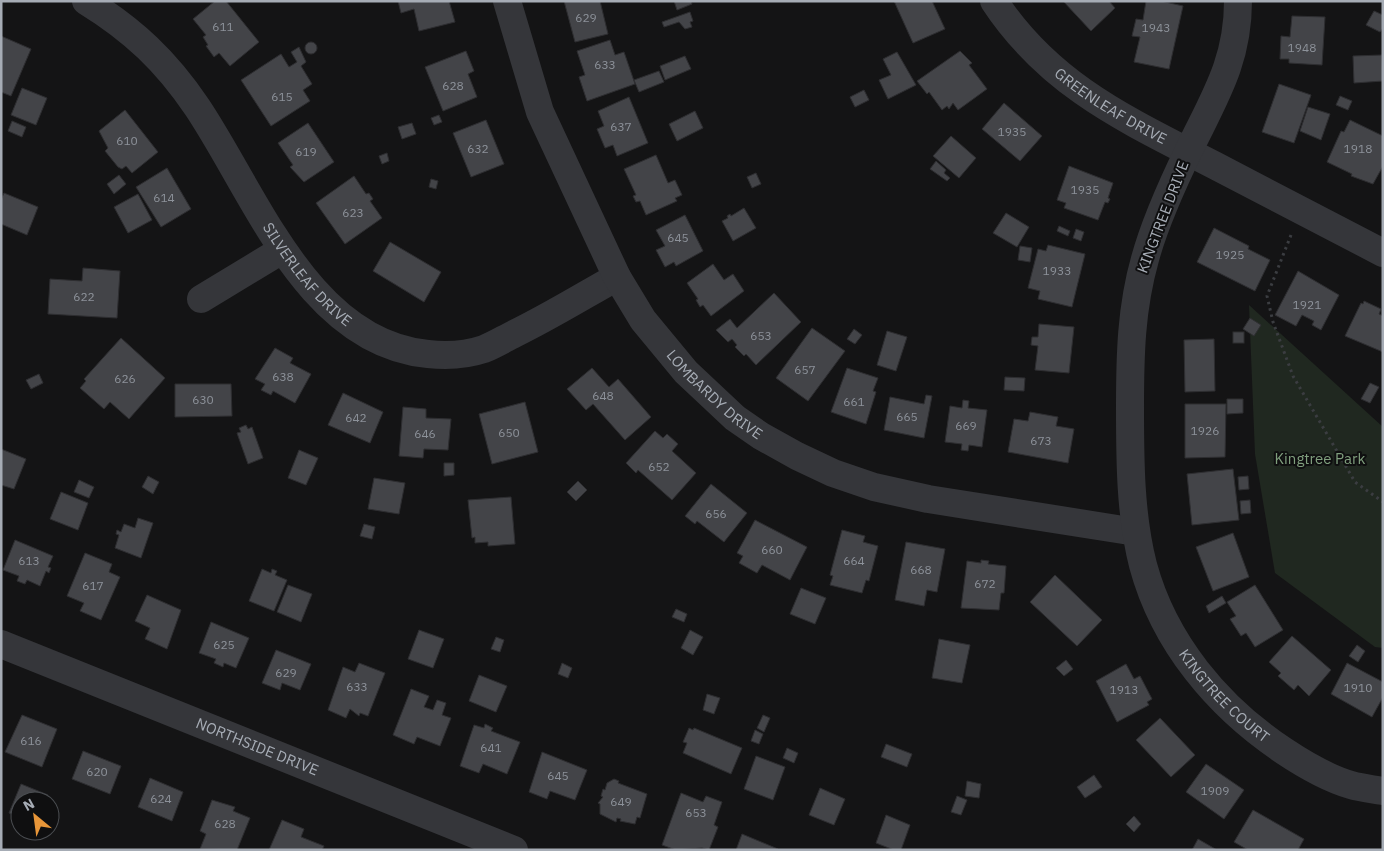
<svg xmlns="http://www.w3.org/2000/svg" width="1384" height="851" viewBox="0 0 1384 851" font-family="'IBM Plex Sans',sans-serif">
	<rect width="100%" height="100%" fill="#141415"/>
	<!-- green -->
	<polygon fill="#202820" points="1249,305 1383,427 1383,648 1375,647 1275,573 1255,454"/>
	<!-- building -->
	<g fill="#434448" stroke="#2e2e31">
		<polygon points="215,1 226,1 259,42 230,66 219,53 214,57 206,46 208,45 203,37 206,35 193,19"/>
		<polygon points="398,1 449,1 455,22 419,31 414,9 401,13"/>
		<polygon points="564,1 600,1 608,34 575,42"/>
		<polygon points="674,1 691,1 692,4 677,10"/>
		<polygon points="894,1 932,1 945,29 913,43"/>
		<polygon points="1063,1 1109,1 1115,8 1091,31"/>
		<polygon points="1146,1 1161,1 1183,6 1169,69 1134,62 1140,37 1132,36 1136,19 1143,20"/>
		<polygon points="1374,11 1383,15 1383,28 1380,32 1366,25"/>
		<polygon points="690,12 693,21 690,22 692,27 685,29 679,22 664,27 662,22"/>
		<polygon points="1292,16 1325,17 1322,65 1289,63 1289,59 1280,59 1281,36 1290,37"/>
		<polygon points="1,36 31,49 11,96 1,92"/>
		<polygon points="610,40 615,55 624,52 635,84 587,101 579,77 585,75 577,51"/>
		<circle cx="311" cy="48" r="6"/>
		<polygon points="299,47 306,62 301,66 312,84 303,90 310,101 271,126 241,80 281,54 289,67 297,62 291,52"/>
		<polygon points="466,51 474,71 468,74 477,97 443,111 425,67"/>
		<polygon points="960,51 972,63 969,65 987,89 958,110 953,103 949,109 947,106 942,110 929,92 927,94 917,81"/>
		<polygon points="897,52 916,85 888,99 879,80 891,75 883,59"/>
		<polygon points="1382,55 1383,81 1354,83 1353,56"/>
		<polygon points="685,56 691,69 665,80 660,66"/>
		<polygon points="659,71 664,82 639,92 634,80"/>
		<polygon points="1279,84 1311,95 1294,143 1262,132"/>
		<polygon points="22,88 47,98 36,125 11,115"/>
		<polygon points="864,90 869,100 855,107 850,97"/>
		<polygon points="1340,96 1352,101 1348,110 1336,105"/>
		<polygon points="629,97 648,143 617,156 613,145 605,148 597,129 604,126 598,111"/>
		<polygon points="1004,103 1042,136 1020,161 982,129"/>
		<polygon points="1308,107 1330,114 1321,140 1300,131"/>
		<polygon points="125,110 158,152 132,173 126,166 122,169 118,167 105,151 108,148 99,131"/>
		<polygon points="695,111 703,128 677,141 669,124"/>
		<polygon points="439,115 442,122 434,125 431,118"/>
		<polygon points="486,120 504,164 471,177 453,133"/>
		<polygon points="1350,120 1383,136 1383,166 1373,184 1351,176 1352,174 1327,162 1341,131 1344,132"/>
		<polygon points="12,121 26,127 22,137 8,131"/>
		<polygon points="308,123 334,162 304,182 290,167 293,165 278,143"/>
		<polygon points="412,123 416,134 402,139 398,127"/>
		<polygon points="951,136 976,158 959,178 933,156"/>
		<polygon points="387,153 389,161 382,164 379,156"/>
		<polygon points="656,155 668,183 675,180 682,195 675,198 677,201 646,215 640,201 636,202 633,196 636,195 624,169"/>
		<polygon points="936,161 946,170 944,173 950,178 947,181 930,169"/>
		<polygon points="1069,166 1113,183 1108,198 1110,199 1108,203 1105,202 1098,220 1064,208 1066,203 1057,200"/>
		<polygon points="167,168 191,209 161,227 136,187"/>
		<polygon points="756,173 761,184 752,188 747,177"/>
		<polygon points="119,175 126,184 114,194 107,184"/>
		<polygon points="354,176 366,194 369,193 373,199 370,201 382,218 345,244 316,203"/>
		<polygon points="431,179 438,181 436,189 429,187"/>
		<polygon points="4,193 38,207 27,235 1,224 1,200"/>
		<polygon points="138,194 152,220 128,233 114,207"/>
		<polygon points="744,208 756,228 733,241 722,221 728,218 727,216 730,214 731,216"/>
		<polygon points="1006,213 1029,227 1017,247 993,233"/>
		<polygon points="685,215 703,251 676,266 674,262 665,267 656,250 665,246 656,230"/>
		<polygon points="1059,226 1070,231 1068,236 1057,231"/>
		<polygon points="1214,228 1249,246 1248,249 1270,260 1255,291 1197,262"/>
		<polygon points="1076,229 1084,232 1081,241 1073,238"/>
		<polygon points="390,242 441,272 424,302 373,271"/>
		<polygon points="1048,245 1085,254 1072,307 1038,299 1040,291 1028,288 1038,249 1046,251"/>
		<polygon points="1020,246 1032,248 1030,262 1018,260"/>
		<polygon points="713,264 724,280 733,274 744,291 711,316 703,305 700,307 696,300 698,299 687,283"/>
		<polygon points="83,268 120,271 117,318 48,314 50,279 82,281"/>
		<polygon points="1298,271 1339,295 1321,330 1312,325 1314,321 1302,315 1296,326 1275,315"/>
		<polygon points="774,293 801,322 756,365 746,354 744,356 735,347 737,345 732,339 728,342 716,330 730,319 737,328"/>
		<polygon points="1364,301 1381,309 1379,314 1383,316 1383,352 1345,336 1361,303 1363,304"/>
		<polygon points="1250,318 1261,325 1254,336 1243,329"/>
		<polygon points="1039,324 1074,327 1069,373 1035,370 1038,346 1031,345 1032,337 1038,337"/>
		<polygon points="812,328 845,351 808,401 776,378"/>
		<polygon points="854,329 862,335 855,344 847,339"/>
		<polygon points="887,331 907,337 896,371 877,365"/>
		<rect x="1233" y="332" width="11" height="11"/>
		<polygon points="121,338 165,378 129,419 110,402 104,409 80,388 86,381 84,379"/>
		<polygon points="1214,339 1215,391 1185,392 1184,340"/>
		<polygon points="275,348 293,358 290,363 311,374 295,403 273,391 271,395 261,390 265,384 255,379"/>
		<polygon points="592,368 609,387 618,379 651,417 625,440 593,404 586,410 567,389"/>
		<polygon points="847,368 878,378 873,391 876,392 866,424 831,412"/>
		<polygon points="39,374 43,383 31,389 26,380"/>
		<polygon points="1005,377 1025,378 1024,391 1004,390"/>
		<polygon points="1370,383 1379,387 1370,403 1361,399"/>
		<polygon points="175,384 231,384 232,416 175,417"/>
		<polygon points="343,393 383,412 370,443 328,425"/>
		<polygon points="926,395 932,396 924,438 884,430 890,397 924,404"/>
		<polygon points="1227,399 1243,399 1243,413 1227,414"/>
		<polygon points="963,400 969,401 968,408 987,410 982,447 969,445 968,451 961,450 962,444 945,442 950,406 962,408"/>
		<polygon points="525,402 538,452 492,464 479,414"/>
		<polygon points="1185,404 1226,404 1225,457 1185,458"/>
		<polygon points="403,407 426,409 426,418 451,419 448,450 424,449 423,458 399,456"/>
		<polygon points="1030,412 1058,417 1056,426 1074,429 1068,463 1008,452 1014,419 1028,421"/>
		<polygon points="246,425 248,429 252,427 263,458 248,464 237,433 241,432 239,428"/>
		<polygon points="655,431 663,438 667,434 678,444 672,451 696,473 672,500 638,470 636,473 626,463"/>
		<polygon points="1,449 26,459 14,489 1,485"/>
		<polygon points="299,450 318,458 306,485 288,478"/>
		<polygon points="444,463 454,463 454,475 444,476"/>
		<polygon points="1233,469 1239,520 1192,525 1187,474"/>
		<polygon points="148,476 159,482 153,494 142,487"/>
		<polygon points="1248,476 1249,489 1239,490 1238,477"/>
		<polygon points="374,478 405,483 399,514 368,509"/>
		<polygon points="79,480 94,487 89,498 74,492"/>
		<polygon points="578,481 587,490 576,501 567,492"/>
		<polygon points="711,484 747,513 724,542 697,521 695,524 685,516"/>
		<polygon points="61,492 88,503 78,530 50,519"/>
		<polygon points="511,497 515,544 488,546 488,542 475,543 475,537 472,538 468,500"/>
		<polygon points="1250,500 1251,513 1241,514 1240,501"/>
		<polygon points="138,518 153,523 141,558 115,548 119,535 116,534 117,530 121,532 124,524 135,528"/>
		<polygon points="755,520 807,547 790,580 762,565 757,573 739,563 743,556 737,553"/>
		<polygon points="364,524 375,527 372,539 360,536"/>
		<polygon points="842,530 865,536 863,542 878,546 869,581 866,580 862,593 830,585 833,576 830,575"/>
		<polygon points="1233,533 1249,577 1213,591 1196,547"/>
		<polygon points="15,540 53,556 48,567 51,568 49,573 46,571 40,586 27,580 25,584 17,581 19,576 3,570"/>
		<polygon points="906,542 945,549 937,592 927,590 924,606 895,600"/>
		<polygon points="85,553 112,564 109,572 120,577 101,620 80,611 84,603 67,596"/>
		<polygon points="981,560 989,561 988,564 1006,566 1004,593 1001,593 999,610 961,608 967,561 981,563"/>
		<polygon points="262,569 271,573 272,569 277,571 275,575 287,580 274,611 249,601"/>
		<polygon points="1055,575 1102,620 1077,646 1030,602"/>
		<polygon points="288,585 312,594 301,622 277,612"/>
		<polygon points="1255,585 1283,630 1255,647 1246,633 1241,636 1230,619 1236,616 1227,602"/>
		<polygon points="801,588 826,598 815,624 790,614"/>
		<polygon points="147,595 181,610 167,649 145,639 150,628 135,621"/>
		<polygon points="1222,596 1226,603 1209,613 1206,606"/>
		<polygon points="676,609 687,614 684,622 672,617"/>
		<polygon points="211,622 249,638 236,668 224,663 223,667 214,663 216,659 199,653"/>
		<polygon points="419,630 444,639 433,668 408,659"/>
		<polygon points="690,630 703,637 693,655 681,648"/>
		<polygon points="1292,636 1331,670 1309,696 1298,685 1294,690 1278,676 1281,673 1269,662"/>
		<polygon points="496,637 504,640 500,652 491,649"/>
		<polygon points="939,639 970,645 962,683 932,678"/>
		<polygon points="1357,645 1365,651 1358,662 1349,656"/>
		<polygon points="276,650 311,664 300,690 282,683 280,690 262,683"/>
		<polygon points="1066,660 1073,669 1064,676 1056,668"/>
		<polygon points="359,663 385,673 368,716 360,713 359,716 350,709 346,718 328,710 343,667 355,672"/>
		<polygon points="562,663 572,668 568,678 558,674"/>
		<polygon points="1347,663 1383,682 1383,697 1372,717 1331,694"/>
		<polygon points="1126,664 1134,679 1140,676 1152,699 1147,702 1149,705 1117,722 1096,681"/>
		<polygon points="479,675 507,686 496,712 469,701"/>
		<polygon points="411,689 429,696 424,707 433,710 437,700 446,703 442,715 451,718 440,746 417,737 414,744 393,735"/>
		<polygon points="707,694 720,698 714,714 703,710"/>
		<polygon points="22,715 57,729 42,767 5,752"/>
		<polygon points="763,715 770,718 764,732 757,728"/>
		<polygon points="1160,718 1195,755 1171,777 1136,740"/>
		<polygon points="485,724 493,728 491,731 520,742 507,774 483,764 479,773 460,766 474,725 484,728"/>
		<polygon points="689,728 693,730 694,728 742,748 731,774 683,753 687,743 683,742"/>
		<polygon points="755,730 763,734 759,744 751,741"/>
		<polygon points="886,744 912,754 907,767 881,757"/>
		<polygon points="787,748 798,753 794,763 783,758"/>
		<polygon points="83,751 121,766 110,794 72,779"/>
		<polygon points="542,752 587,770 575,800 550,791 547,799 529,792"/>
		<polygon points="756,756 785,767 773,800 744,789"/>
		<polygon points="1206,764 1244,790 1224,819 1186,792"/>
		<polygon points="1094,775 1102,787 1085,798 1077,787"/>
		<polygon points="150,778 183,792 172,821 138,807"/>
		<polygon points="614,779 619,781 618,783 647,794 640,818 637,817 635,824 620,821 621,819 617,818 616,822 600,814 600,804 598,803 603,797 601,796 603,789 605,790 607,783"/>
		<polygon points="967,781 981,784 979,798 965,796"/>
		<polygon points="21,784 48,795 46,801 20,801 20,817 9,813"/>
		<polygon points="820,788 845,799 834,825 809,815"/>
		<polygon points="681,793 703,802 706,796 722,802 714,825 718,827 709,850 702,848 676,850 662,845"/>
		<polygon points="957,796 967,800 961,815 951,812"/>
		<polygon points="212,800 235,807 233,811 250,818 237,850 200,849 206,834 200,831"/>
		<polygon points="1253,810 1304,839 1298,850 1248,850 1234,842"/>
		<polygon points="886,815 910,825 901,850 894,850 876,843"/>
		<polygon points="1134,816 1141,824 1134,832 1126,824"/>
		<polygon points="282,820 304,829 301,837 324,846 322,850 269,850"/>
		<polygon points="742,834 778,849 778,850 736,850"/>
		<polygon points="1198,839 1217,850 1192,850"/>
	</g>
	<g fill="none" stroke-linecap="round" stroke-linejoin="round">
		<!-- path -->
		<polyline stroke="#3b3d41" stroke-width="3" stroke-dasharray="2.5 4" stroke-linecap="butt" points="1291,235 1267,296 1273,322 1293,376 1355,482 1383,502"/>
		<!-- street -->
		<g stroke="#35363a" stroke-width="28">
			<path id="s1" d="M86 1C133 30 166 61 197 107 255 193 308 343 428 354 446 356 466 355 484 349 494 345 504 339 514 334 549 317 583 296 617 277"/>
			<path id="s2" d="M507 1 540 112 617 277 643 320 686 372 735 418 761 436 797 456 833 473 874 487 928 499 1136 532"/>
			<path id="s3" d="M994 1C1050 86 1127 120 1214 165 1270 194 1326 223 1383 253"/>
			<path id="s4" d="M1238 1C1238 62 1214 98 1189 150 1172 185 1155 222 1145 259 1131 308 1130 356 1130 407 1130 459 1130 514 1143 565 1164 643 1218 707 1284 751 1305 765 1327 778 1351 785 1361 788 1372 789 1383 791"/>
			<polyline points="201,299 282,250"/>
			<path id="s5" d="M1 644 514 850"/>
		</g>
	</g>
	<g text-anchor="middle" stroke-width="4" stroke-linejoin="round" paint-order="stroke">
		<!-- number labels -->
		<g font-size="12" fill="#8d929a">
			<text x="586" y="22">629</text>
			<text x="223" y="31">611</text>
			<text x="1156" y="32">1943</text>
			<text x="1302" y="52">1948</text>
			<text x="605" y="69">633</text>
			<text x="453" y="90">628</text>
			<text x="282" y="101">615</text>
			<text x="621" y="131">637</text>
			<text x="1012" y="136">1935</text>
			<text x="127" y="145">610</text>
			<text x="478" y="153">632</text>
			<text x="1358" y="153">1918</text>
			<text x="306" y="156">619</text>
			<text x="1085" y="194">1935</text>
			<text x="164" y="202">614</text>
			<text x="353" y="217">623</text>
			<text x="678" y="242">645</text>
			<text x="1230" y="259">1925</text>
			<text x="1057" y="275">1933</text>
			<text x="84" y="301">622</text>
			<text x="1307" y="309">1921</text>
			<text x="761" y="340">653</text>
			<text x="805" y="374">657</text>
			<text x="283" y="381">638</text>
			<text x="125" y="383">626</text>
			<text x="603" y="400">648</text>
			<text x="203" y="404">630</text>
			<text x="854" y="406">661</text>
			<text x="907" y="421">665</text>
			<text x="356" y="422">642</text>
			<text x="966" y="430">669</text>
			<text x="1205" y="435">1926</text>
			<text x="509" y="437">650</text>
			<text x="425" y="438">646</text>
			<text x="1041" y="445">673</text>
			<text x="659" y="471">652</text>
			<text x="716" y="518">656</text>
			<text x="772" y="554">660</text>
			<text x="29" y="565">613</text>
			<text x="854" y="565">664</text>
			<text x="921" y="574">668</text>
			<text x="985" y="588">672</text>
			<text x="93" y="590">617</text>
			<text x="224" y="649">625</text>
			<text x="286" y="677">629</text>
			<text x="357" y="691">633</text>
			<text x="1358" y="692">1910</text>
			<text x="1124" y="694">1913</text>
			<text x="31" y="745">616</text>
			<text x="491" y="752">641</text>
			<text x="97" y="776">620</text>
			<text x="558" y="780">645</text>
			<text x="1215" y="795">1909</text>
			<text x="161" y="803">624</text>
			<text x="621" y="806">649</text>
			<text x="696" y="817">653</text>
			<text x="225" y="828">628</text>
		</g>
		<!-- street labels -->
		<g font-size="15" fill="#a6acb5" stroke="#0f0f10">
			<text dy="5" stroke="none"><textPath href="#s3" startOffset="159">GREENLEAF DRIVE</textPath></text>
			<text transform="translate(1163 217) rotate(-69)" y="5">KINGTREE DRIVE</text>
			<text dy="5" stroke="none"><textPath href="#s1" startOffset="356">SILVERLEAF DRIVE</textPath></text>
			<text dy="5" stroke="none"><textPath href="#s2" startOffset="452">LOMBARDY DRIVE</textPath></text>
			<text dy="5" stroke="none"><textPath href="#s4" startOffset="741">KINGTREE COURT</textPath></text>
			<text dy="5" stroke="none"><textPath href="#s5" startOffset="276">NORTHSIDE DRIVE</textPath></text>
		</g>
		<!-- park labels -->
		<g font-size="15" fill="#809f7e" stroke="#0f0f10">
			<text x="1320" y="464">Kingtree Park</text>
		</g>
	</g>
	<!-- border -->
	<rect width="1384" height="851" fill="none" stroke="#a6acb5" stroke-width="5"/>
	<!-- north arrow -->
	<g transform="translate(35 816) rotate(331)"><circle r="24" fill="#0f0f10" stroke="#4b4e52"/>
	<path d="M0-4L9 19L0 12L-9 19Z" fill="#e89639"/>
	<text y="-8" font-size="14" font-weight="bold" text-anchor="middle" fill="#a6acb5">N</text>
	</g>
</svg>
